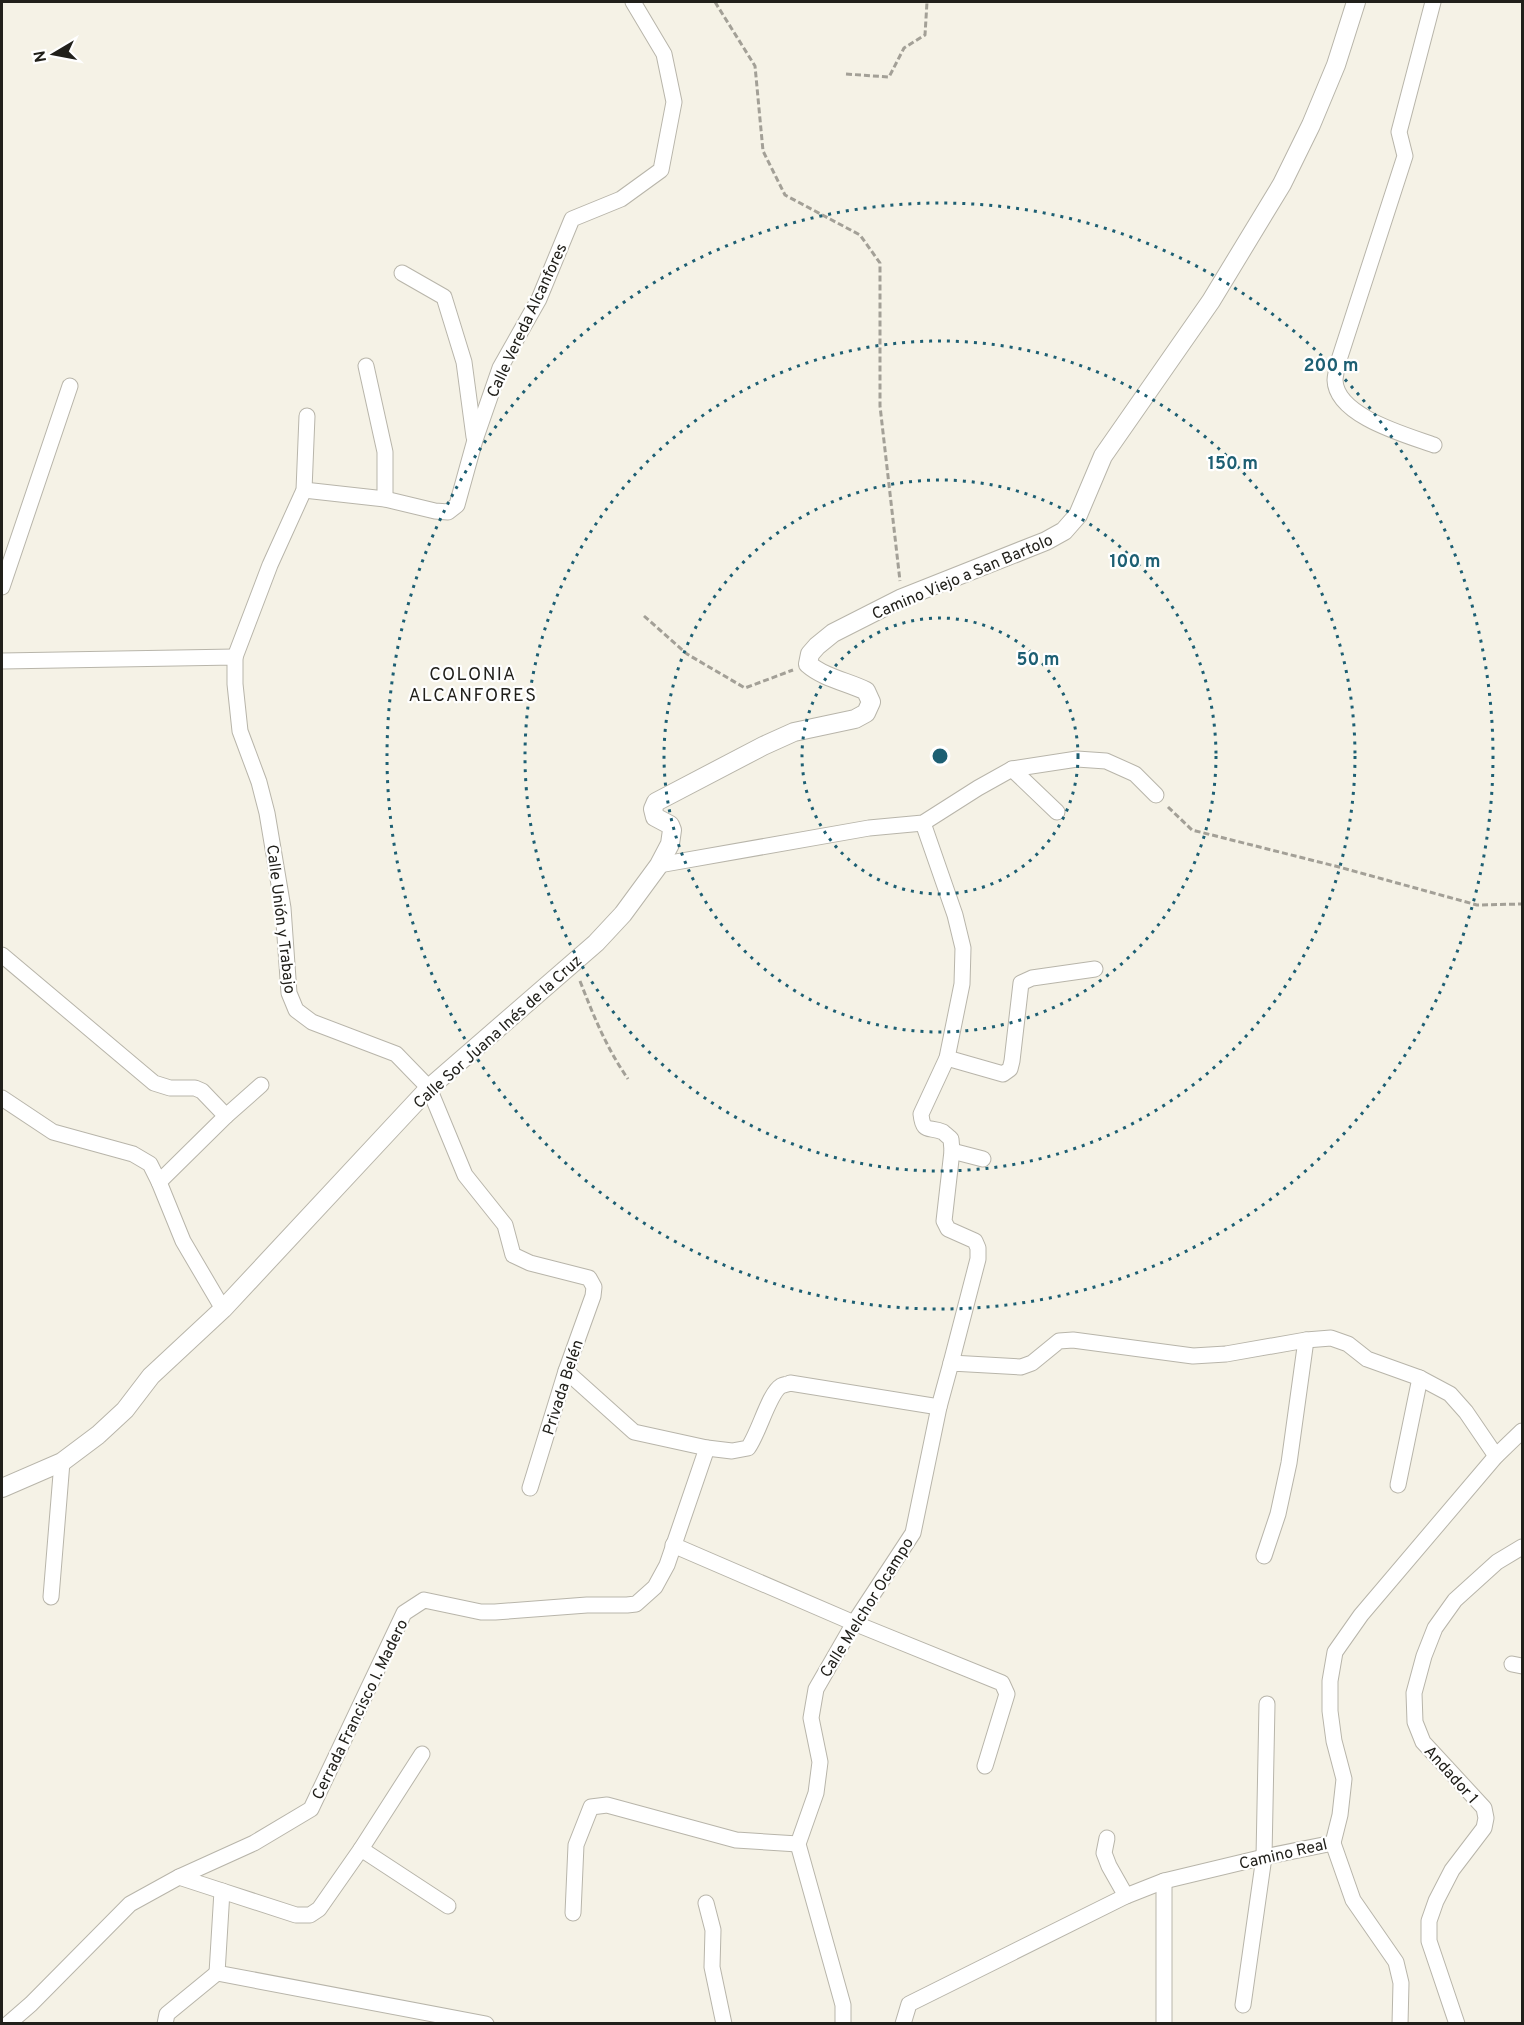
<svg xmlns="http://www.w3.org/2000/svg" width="1524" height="2025" viewBox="0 0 1524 2025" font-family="Overpass,sans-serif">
	<rect width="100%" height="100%" fill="#f5f2e6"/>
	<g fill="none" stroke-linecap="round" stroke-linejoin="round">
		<!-- minor casing -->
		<g stroke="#b8b5aa" stroke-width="17">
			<g id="minor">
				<path d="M1433 2 1399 132 1405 156 1337 366C1337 370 1335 376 1335 380 1336 416 1406 435 1434 445"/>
				<polyline points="402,273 444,297 464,362 474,437"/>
				<polyline points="366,366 385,452 385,499"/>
				<polyline points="304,490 385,499 435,511 448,512 457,505 475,440 500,368 539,299 572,219 621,199 661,170 674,102 664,54 633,2"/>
				<polyline points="2,587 70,386"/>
				<polyline points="235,657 270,565 304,490 307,416"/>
				<polyline points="2,661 235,657 235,684 240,731 259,782 267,813 283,908 289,993 296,1010 312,1022 396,1054 429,1088 465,1175 505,1225 513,1255 530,1263 589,1278 594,1287 593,1296 566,1371 530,1488"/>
				<polyline points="1012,769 1057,812"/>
				<path d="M923 823 955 915 963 948 962 984 947 1058 921 1114C923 1134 929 1126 943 1132 944 1133 950 1138 951 1139L952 1151 944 1221 948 1229 975 1241 978 1248V1259L951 1363"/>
				<polyline points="659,865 869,828 923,823 978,788 1012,769 1077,759 1106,761 1135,774 1156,795"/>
				<polyline points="2,955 154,1083 170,1088 195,1088 202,1091 226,1116 261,1085"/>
				<polyline points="947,1058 1003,1074 1010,1069 1012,1061 1021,983 1032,978 1095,969"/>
				<polyline points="2,1098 53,1132 133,1154 150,1164 159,1182 183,1241 223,1309"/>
				<polyline points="952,1151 983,1159"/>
				<polyline points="159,1182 226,1116"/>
				<path d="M566 1371 634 1432 707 1448 732 1451 748 1448C759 1433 769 1393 781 1386 782 1385 789 1384 790 1383L939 1407"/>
				<polyline points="1398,1485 1420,1378"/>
				<polyline points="673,1545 854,1623 1002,1683 1007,1694 985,1766"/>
				<polyline points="1264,1556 1278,1514 1289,1463 1306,1340"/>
				<polyline points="51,1597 62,1462"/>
				<polyline points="1512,1664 1522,1666"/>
				<polyline points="1107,1838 1104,1853 1109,1866 1126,1896"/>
				<polyline points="1333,1843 1340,1815 1344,1779 1334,1741 1330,1711 1330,1681 1335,1652 1361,1615 1496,1456 1522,1431"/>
				<polyline points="1333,1843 1353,1900 1396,1962 1401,1983 1400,2024"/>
				<polyline points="361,1849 448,1906"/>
				<polyline points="179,1877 254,1843 311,1809 404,1613 424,1600 481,1612 495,1612 587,1605 627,1605 636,1604 655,1587 667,1565 707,1448"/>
				<polyline points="222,1891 296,1915 310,1915 319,1909 361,1849 422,1754"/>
				<polyline points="706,1903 713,1930 712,1967 724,2024"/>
				<polyline points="573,1913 576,1845 591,1807 607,1805 736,1840 798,1844"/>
				<polyline points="1243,2005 1264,1857 1267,1704"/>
				<polyline points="1164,2023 1164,1881"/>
				<polyline points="8,2024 31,2004 130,1904 179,1877 222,1891 217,1973 486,2024"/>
				<polyline points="165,2024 167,2014 217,1973"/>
				<polyline points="843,2024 843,2005 798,1844 816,1793 820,1762 811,1718 816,1689 854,1623 913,1533 939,1407 951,1363 1021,1367 1032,1363 1059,1341 1073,1340 1193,1356 1226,1354 1306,1340 1331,1338 1348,1344 1367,1359 1420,1378 1450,1394 1466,1412 1496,1456"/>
				<polyline points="903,2024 909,2004 1126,1896 1164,1881 1264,1857 1333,1843"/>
				<polyline points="1457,2024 1429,1941 1429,1921 1436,1901 1452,1870 1484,1828 1486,1818 1484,1808 1423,1742 1415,1722 1414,1693 1424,1656 1435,1628 1455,1600 1497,1562 1522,1547"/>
			</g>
		</g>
		<!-- tertiary casing -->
		<g stroke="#b8b5aa" stroke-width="20">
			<path id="tertiary" d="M2 1488 62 1462 98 1435 125 1410 151 1376 223 1309 429 1088 596 943 623 914 659 865 670 844 672 830 670 825 655 817 653 809 656 802 763 746 794 732 855 719 866 713 871 702 866 691C848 682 824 678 808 664L810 654 817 646 833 633 902 598 1046 541 1064 531 1078 515 1103 456 1211 301 1282 184 1311 125 1336 65 1356 2"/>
		</g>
		<!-- path -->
		<g stroke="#a3a097" stroke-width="3" stroke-dasharray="6 3" stroke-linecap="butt">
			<polyline points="715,2 755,66 763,151 785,195 860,235 880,263 880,406 900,581"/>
			<polyline points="846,74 889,77 904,48 925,35 927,2"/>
			<polyline points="644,616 687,654 745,688 793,670"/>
			<polyline points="1168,807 1192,830 1339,867 1477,905 1522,904"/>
			<path d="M580 981C594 1017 606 1047 628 1079"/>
		</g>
		<!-- minor -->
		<use href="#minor" stroke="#fff" stroke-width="15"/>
		<!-- tertiary -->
		<use href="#tertiary" stroke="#fff" stroke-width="18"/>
	</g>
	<!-- distance rings -->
	<g fill="none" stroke="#1d5f73" stroke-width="3" stroke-dasharray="3 6">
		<circle cx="940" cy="756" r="138"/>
		<circle cx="940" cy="756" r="276"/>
		<circle cx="940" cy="756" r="415"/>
		<circle cx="940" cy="756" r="553"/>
	</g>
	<g text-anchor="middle" stroke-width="4.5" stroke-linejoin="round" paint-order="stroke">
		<!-- street labels -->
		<g font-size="16" fill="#21201b" stroke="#fff">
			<text transform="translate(526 320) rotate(-65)" y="6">Calle Vereda Alcanfores</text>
			<text transform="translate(962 576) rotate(-23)" y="6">Camino Viejo a San Bartolo</text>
			<text transform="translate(282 919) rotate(83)" y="6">Calle Unión y Trabajo</text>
			<text transform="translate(497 1031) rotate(-42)" y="6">Calle Sor Juana Inés de la Cruz</text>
			<text transform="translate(562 1387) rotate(-72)" y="6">Privada Belén</text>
			<text transform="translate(866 1607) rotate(-58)" y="6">Calle Melchor Ocampo</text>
			<text transform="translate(359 1709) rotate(-64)" y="6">Cerrada Francisco I. Madero</text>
			<text transform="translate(1452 1774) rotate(48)" y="6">Andador 1</text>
			<text transform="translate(1283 1853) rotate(-13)" y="6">Camino Real</text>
		</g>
		<!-- neighbourhood labels -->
		<g font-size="18" letter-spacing="1.5" fill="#21201b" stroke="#fff">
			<text x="473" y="680">COLONIA<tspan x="473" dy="21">ALCANFORES</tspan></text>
		</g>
	</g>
	<circle cx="940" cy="756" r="9" fill="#1d5f73" stroke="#fff" stroke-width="3"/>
	<g font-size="18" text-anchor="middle" font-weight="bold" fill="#1d5f73" stroke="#fff" stroke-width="4.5" stroke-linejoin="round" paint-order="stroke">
		<text x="1331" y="371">200 m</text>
		<text x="1233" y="469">150 m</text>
		<text x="1135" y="567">100 m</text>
		<text x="1038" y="665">50 m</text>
	</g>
	<!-- border -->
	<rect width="1524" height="2025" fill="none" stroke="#21201b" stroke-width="6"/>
	<!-- north arrow -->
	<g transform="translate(54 54) rotate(260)" stroke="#ffffff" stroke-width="4.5" paint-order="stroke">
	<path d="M0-4.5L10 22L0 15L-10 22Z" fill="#21201b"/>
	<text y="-9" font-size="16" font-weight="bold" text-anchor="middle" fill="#21201b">N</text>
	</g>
</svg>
